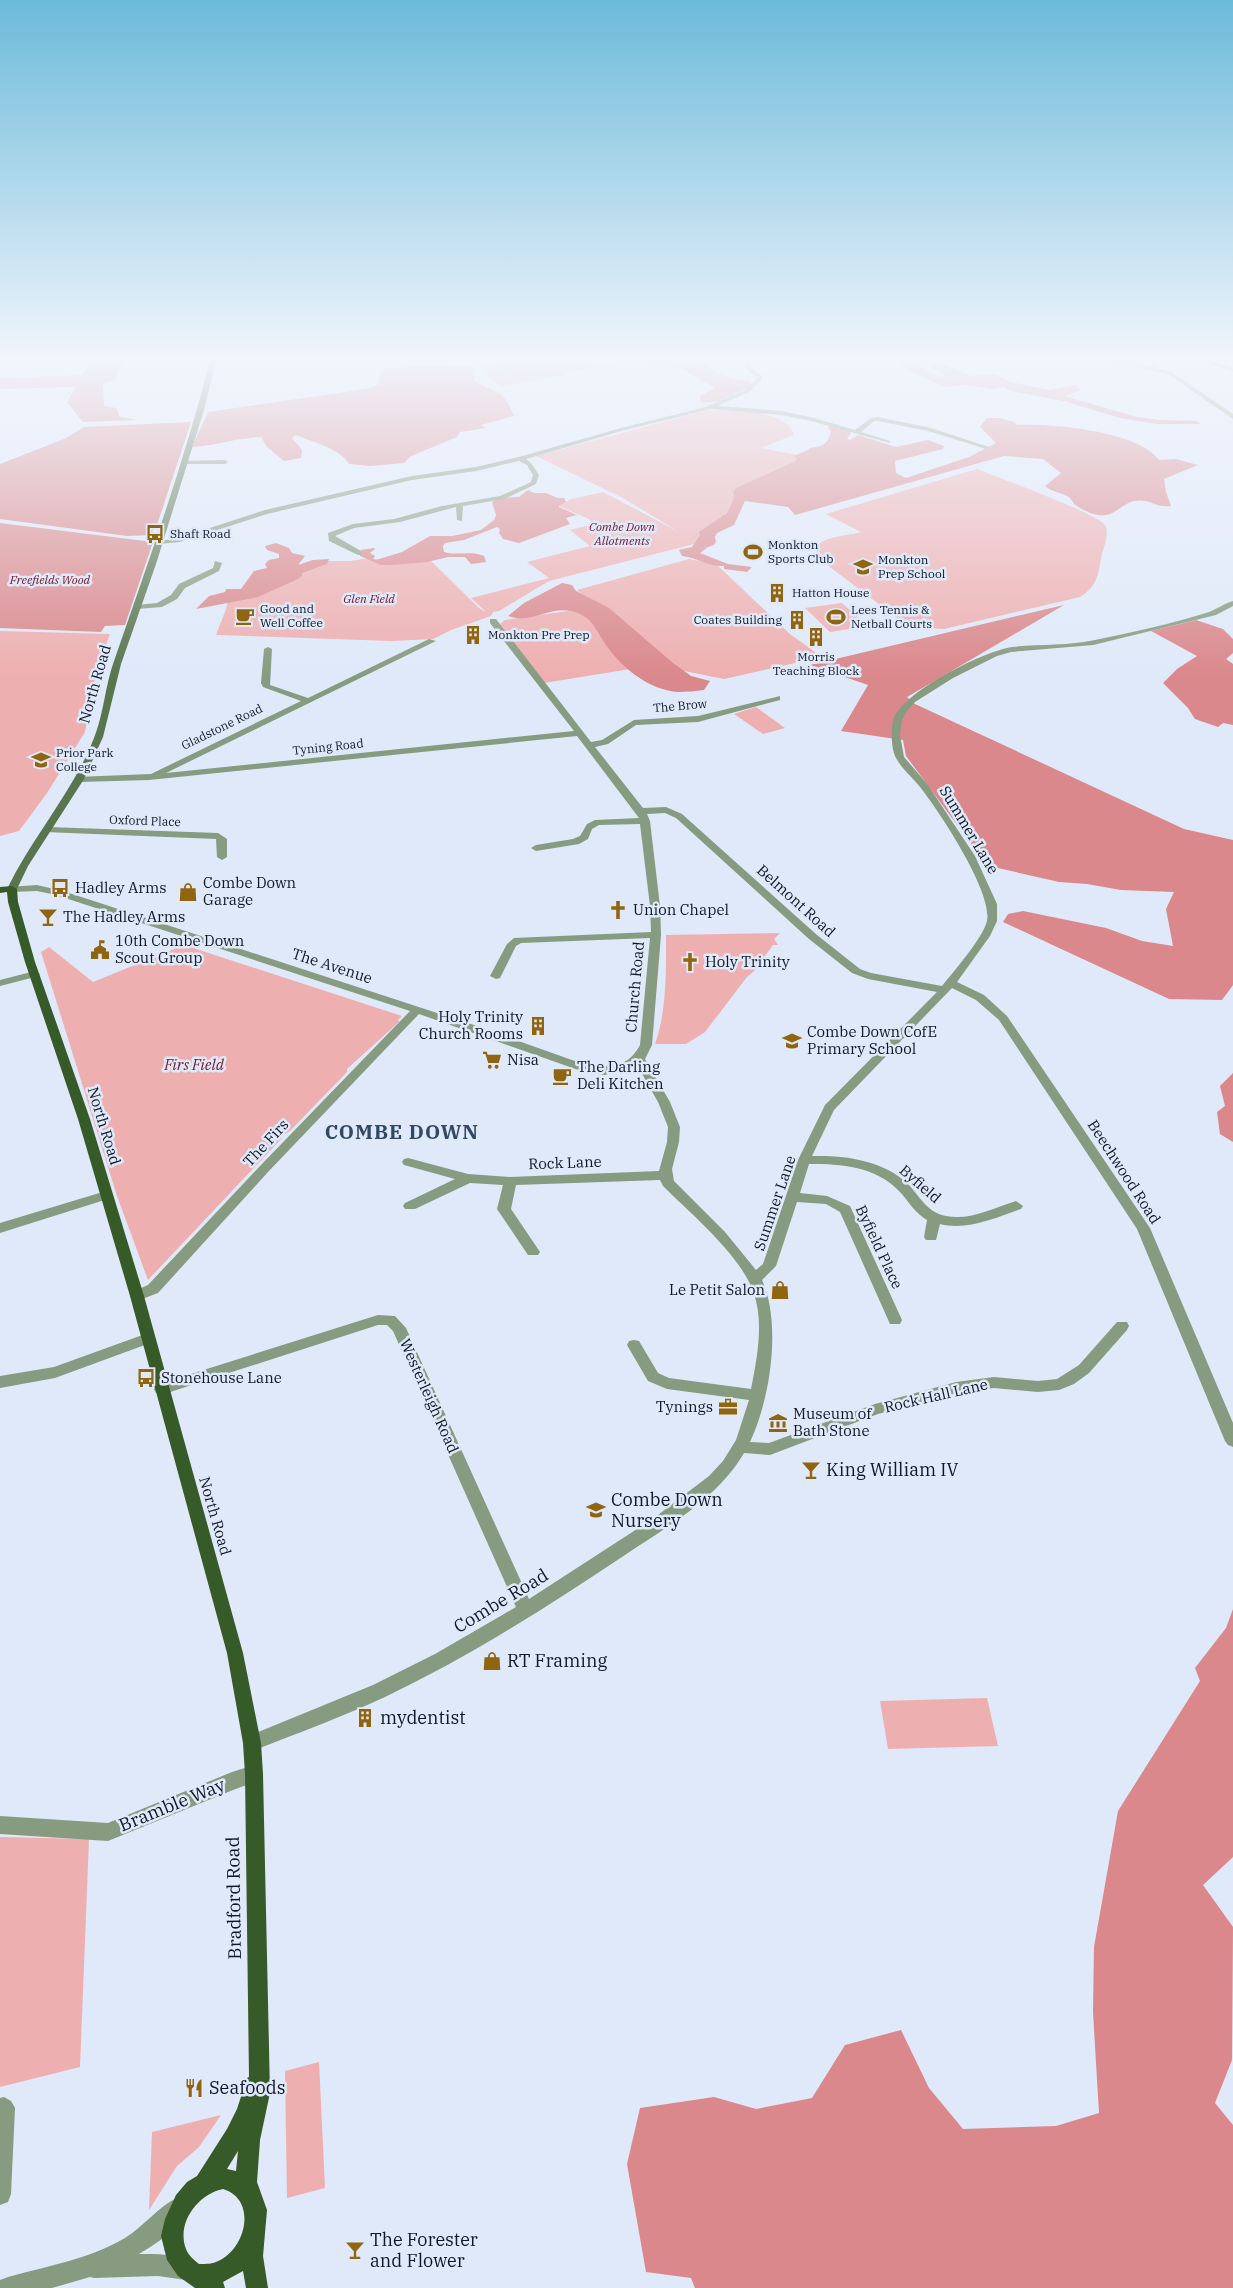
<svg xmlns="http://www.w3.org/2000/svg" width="1233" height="2288" viewBox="0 0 1233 2288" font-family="'IBM Plex Serif',serif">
	<rect width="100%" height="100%" fill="#dfe9f9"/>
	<!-- green -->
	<g fill="#eeafb0">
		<polygon points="527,357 586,357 615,367 568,371 565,372 567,375 501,386 490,379 482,366 503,359"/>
		<path d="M708 410C730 411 787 408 794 435L761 448 808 457 737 490 728 511 698 543 549 581 499 611 493 612 491 616 451 630 433 639 392 641 216 635 226 609 229 595 327 561H350L370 558 389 562 430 560 479 608 486 612 471 598 549 578 527 562 590 546 570 530 594 524 589 519 559 506 571 499 603 492 679 532 623 498 536 456Z"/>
		<path d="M977 469C997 477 1096 513 1105 525 1110 532 1103 550 1101 558 1098 577 1096 587 1080 597L944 629 909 627 826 564 828 563 814 549C822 536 847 536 861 532L826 514Z"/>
		<polygon points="689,559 716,564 790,634 822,657 724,679 655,665 544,683 500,624 505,620 596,607 577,590"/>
		<polygon points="842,603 868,626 830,632 805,608"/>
		<polygon points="0,631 110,634 96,673 85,732 47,793 19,831 0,836"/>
		<polygon points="756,707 785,728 763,734 734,714"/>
		<path d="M780 933 774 939 778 945H773L754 971 747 977 705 1032 686 1044H655C667 1010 666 971 666 935Z"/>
		<polygon points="184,945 402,1016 398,1020 399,1022 347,1069 347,1072 290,1131 280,1137 282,1138 148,1280 117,1196 41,952 49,947 93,982"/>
		<polygon points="987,1698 998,1746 888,1749 880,1701"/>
		<polygon points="0,1837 89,1839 80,2067 0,2087"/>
		<polygon points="319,2062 325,2188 287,2198 285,2071"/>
		<polygon points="221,2115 199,2147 177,2166 149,2210 152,2132"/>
	</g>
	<!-- forest -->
	<g fill="#da888b">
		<polygon points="93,357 124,357 115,380 103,383 104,406 116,408 120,417 137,420 83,422 67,402 76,387 0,389 0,378 82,375"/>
		<path d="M628 357 672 359 698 357C715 374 726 379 750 381L752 386 719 401 701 403 700 396 715 388 682 369Z"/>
		<polygon points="889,357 902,357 940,377 943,376 944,374 929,367 932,364 910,357 930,359 972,376 995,374 1011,382 1049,390 1076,385 1081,390 1064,396 1137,417 1160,420 1196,421 1201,424 1157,424 1120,418 1064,401 1011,391 1004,387 992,389 967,385 945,387 913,373"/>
		<path d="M470 365 475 369 474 380C497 396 501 385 514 416L481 425 486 428 460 432 457 437 411 456 404 463 370 466 349 464C340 448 312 442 296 435L292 438 302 450 301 458 284 461 267 447 261 437C235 438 216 446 192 447L208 412 366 389 378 385 380 372 386 368Z"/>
		<path d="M987 418H999L1014 422 1017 425C1050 423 1139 431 1159 460L1176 459 1198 465 1164 479 1166 492 1171 506C1155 508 1150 498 1134 501 1124 503 1117 513 1106 515 1096 517 1082 510 1074 504 1074 503 1070 498 1069 497 1061 492 1053 493 1045 486L1061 473 1043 459 1004 456 795 515 788 507 745 501 734 525 717 533 715 537 716 542 714 545 708 547 700 553 728 564 752 567 747 572 724 569V566C709 567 698 558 682 556L679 550 692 547 700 535 699 532 727 513 734 497 733 492 736 488 794 462 797 459 794 456 810 449 809 448C821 447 828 445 831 431L828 428 829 426 850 431 851 434 847 438 850 440 858 435 896 447 928 440 944 446 943 449 895 461 896 473 906 478 969 457 996 443 980 427Z"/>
		<polygon points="191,422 156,528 152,531 154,533 153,535 127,536 0,519 0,464 64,439 84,427"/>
		<path d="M528 490 534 493H546L558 498H564L566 502 559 506V507L577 515 566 518 570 524 519 543 503 539 499 533 500 529 497 527 464 540 445 543 443 546 444 552C457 556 471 550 484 556L486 562 471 564 465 557H448L427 562 391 565H381L360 556 361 550 374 548 375 549 370 553 375 556 373 559 376 560 402 552 430 536H452L481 530 494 520 496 515 492 502 499 498 519 497Z"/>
		<polygon points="0,523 153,542 125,625 105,626 101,632 0,628"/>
		<polygon points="276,543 289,548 292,553 305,556 298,565 313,560 329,559 327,564 302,573 302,576 298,579 258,597 196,609 209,596 225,592 226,589 241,589 254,571 267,568 265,564 269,560 279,558 279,554 267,550 265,546"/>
		<path d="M562 583 572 585 576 591 609 608 673 663 691 676 710 681 704 690C696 691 686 692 677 692 648 689 622 668 606 645 599 635 593 620 582 615 553 600 535 626 508 616L524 603Z"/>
		<polygon points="1064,605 907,697 915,704 1184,829 1233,840 1233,985 1222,1000 1169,999 1003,922 1008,914 1023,911 1106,928 1142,941 1173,946 1166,909 1174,892 1121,890 1087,884 1059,882 998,868 978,853 906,756 903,740 841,731 868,685 810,665"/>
		<polygon points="1196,620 1223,629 1233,639 1233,653 1226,659 1233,664 1233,725 1223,723 1218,727 1195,719 1188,708 1163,683 1177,669 1197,656 1151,631"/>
		<polygon points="1233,1073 1233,1142 1220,1134 1217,1112 1225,1106 1220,1086"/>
		<polygon points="1233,1609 1233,1857 1203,1885 1233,1927 1232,2060 1215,2103 1233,2125 1233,2288 695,2288 691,2278 646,2272 627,2164 640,2108 714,2097 756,2109 812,2098 845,2045 901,2030 929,2088 963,2129 1056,2126 1099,2113 1093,2012 1094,1947 1118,1811 1200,1681 1195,1668 1226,1628"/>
	</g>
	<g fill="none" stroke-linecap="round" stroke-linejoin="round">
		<!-- street -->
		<g fill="#879b80" fill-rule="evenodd">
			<polygon points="742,357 748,357 752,369 762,376 762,379 749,392 717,406 782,411 814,418 855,430 871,418 878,417 931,428 989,447 986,449 928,431 878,421 874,421 861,432 890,441 890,443 811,421 782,415 711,409 625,430 526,459 531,463 539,475 536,484 504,499 463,506 462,521 457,520 456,507 400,522 354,528 335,536 361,551 361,555 358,555 329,541 328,533 353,524 394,519 442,506 500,496 531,482 533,475 527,465 519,461 476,471 412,480 267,514 180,542 158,544 154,542 179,538 265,510 412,476 476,467 519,457 621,428 706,407 745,390 757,378 747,370"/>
			<polygon points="1091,357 1137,362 1172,372 1233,414 1233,419 1168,374"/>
			<polygon points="1191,357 1199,357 1233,368 1233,372"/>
			<polygon points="183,461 225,460 228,462 225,464 181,464"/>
			<polygon points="215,561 222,563 219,571 185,588 177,599 162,607 137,609 133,607 137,605 157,603 171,595 179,584 213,568"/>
			<path d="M1233 601V606L1216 615 1093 645 1011 652 997 656 953 678 915 702 907 711 902 720 900 735 904 757 928 785 975 856 997 904V921L990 936 957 982 984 995 1007 1016 1150 1228 1233 1423V1447L1228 1445 1225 1441 1137 1229 999 1020 976 1000 952 988 834 1110 812 1156C845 1155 884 1160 909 1185 920 1197 928 1213 946 1216 970 1221 993 1208 1016 1201L1023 1206 1021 1209C995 1218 967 1231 940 1224L936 1240H926L924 1237 927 1220C915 1213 909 1202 900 1192 876 1166 841 1164 809 1164L800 1193 827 1196 850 1206 902 1320 900 1324H890L840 1212 826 1204 797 1202 776 1266 762 1280C782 1324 770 1400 750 1442L769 1443 875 1404 956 1382 994 1377 1038 1381 1057 1379 1079 1365 1117 1322H1127L1129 1326 1127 1330 1089 1373 1074 1384 1059 1390 1038 1392 994 1388 956 1393 878 1414 770 1455 744 1453C717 1499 668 1526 625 1555 547 1607 469 1657 385 1697 342 1717 296 1734 252 1751L246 1749 243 1743 246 1737 373 1685 435 1654 516 1607 393 1331 387 1325H378L161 1395 156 1393 154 1389 156 1385 378 1315 395 1316 406 1328 529 1599 654 1518 709 1476 723 1461 736 1440 749 1400 667 1389 648 1381 627 1345 629 1341 634 1340 639 1341 658 1373 669 1378 751 1389C757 1359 764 1323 754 1294 742 1256 691 1214 663 1186L660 1180 516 1185 511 1209 540 1252 538 1255H528L497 1209 503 1185 470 1183 415 1209H405L403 1206 405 1203 455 1179 404 1165 402 1162 404 1159 408 1158 468 1174 510 1177 659 1171 667 1142 668 1127 658 1102 637 1065 605 1075 584 1072 419 1014 268 1172 158 1293 137 1301 132 1300 130 1296 132 1292 148 1285 260 1166 410 1011 56 895 37 891 12 892 7 889 8 887 37 885 63 891 474 1025 586 1065C609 1068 628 1068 640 1045L650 938 521 943 516 946 500 978 496 979 490 976 507 944 514 938 651 932 650 906 640 824 599 825 592 829 588 839 579 844 536 851 531 848 536 845 573 839 580 836 587 824 595 820 639 818 577 736 149 780 79 782 74 779 76 777 151 774 301 701 263 687 261 683 264 649 268 647 272 649 270 685 308 698 429 639 436 641 166 773 574 731 490 623V619H496L591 742 602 740 634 720 698 716 780 696V700L698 722 636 725 608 744 595 747 643 808 666 807 682 814 817 935 860 969 871 973 942 986C954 971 983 938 987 921 993 892 939 811 920 787 913 778 902 769 896 758 891 749 891 731 893 721 901 692 984 651 1012 647 1039 644 1068 646 1095 640 1133 632 1172 624 1209 612 1217 609 1225 603 1233 601ZM665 813 676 818 809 939 852 973 868 979 937 992 825 1105 798 1160 763 1264 756 1270 725 1232 674 1181 672 1169 679 1142 680 1127 670 1102 645 1059 652 1045 661 935 660 906 650 821 647 814Z"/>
			<polygon points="48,827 218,833 227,839 227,857 222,860 217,857 216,839 45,832 43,830"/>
			<polygon points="35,971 40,974 39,976 0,986 0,980"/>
			<polygon points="106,1191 111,1192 112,1195 111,1198 0,1233 0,1223"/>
			<polygon points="148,1333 153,1334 155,1338 153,1342 55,1378 0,1388 0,1376 54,1367"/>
			<polygon points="254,1765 260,1768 263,1774 260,1780 233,1790 108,1841 0,1834 0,1816 108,1823 232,1772"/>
			<polygon points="4,2097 11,2101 15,2108 11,2194 8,2202 0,2205 0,2098"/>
			<path d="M177 2198 185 2201 188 2209C180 2228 156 2244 139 2254 157 2254 177 2254 194 2261L197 2269 194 2277 186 2280 158 2276 94 2278 90 2277 52 2288H0V2280L8 2277C48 2266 89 2259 125 2238 143 2227 159 2206 177 2198Z"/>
		</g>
		<!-- secondary -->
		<path fill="#58754e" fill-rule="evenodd" d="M211 357H217L204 410 156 564 121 664 103 737 84 779 28 866 17 889 12 892 8 891 7 889C32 837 73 792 94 738 104 713 105 686 114 661 149 560 185 460 211 357Z"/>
		<!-- primary -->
		<path fill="#375a29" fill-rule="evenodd" d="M12 886 17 889 18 902 35 962 90 1119 144 1296 243 1653 261 1743 263 1774 270 2093 260 2140 257 2182 267 2210 263 2256 268 2288H246L243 2271 223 2282 225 2288H195L178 2276 167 2260 161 2236 165 2219 176 2195 187 2182 197 2176 227 2129 237 2109 247 2078 249 2077 245 1774 243 1743 227 1653 130 1296 78 1119 25 962 8 902 7 892 0 893V887ZM238 2151 236 2171 227 2169ZM223 2189C257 2199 247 2248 218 2261 213 2264 206 2264 199 2264 194 2260 188 2255 186 2249 176 2223 198 2194 223 2189Z"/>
	</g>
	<!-- sky -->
	<linearGradient id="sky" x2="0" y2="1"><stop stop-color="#6cbada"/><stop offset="0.53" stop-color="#f1f5fc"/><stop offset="1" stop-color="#f1f5fc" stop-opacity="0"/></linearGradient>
	<rect width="1233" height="677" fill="url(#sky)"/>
	<!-- icons -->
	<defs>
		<g id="bus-bare" transform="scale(1.5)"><path d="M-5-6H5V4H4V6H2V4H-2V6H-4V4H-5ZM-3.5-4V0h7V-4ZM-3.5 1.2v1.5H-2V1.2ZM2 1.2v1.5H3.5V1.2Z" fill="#91650f" stroke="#dfe9f9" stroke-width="2.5" paint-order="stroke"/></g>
		<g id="stadium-bare" transform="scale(1.5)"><path d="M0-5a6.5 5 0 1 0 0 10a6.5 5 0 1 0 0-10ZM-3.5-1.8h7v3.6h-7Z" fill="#91650f" stroke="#dfe9f9" stroke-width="2.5" paint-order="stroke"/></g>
		<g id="school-bare" transform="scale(1.5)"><path d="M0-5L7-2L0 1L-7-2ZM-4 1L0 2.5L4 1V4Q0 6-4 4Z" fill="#91650f" stroke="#dfe9f9" stroke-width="2.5" paint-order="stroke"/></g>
		<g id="building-bare" transform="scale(1.5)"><path d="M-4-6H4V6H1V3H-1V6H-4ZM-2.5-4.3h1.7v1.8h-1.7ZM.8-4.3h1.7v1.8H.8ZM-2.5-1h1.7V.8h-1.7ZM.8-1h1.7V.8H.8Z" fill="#91650f" stroke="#dfe9f9" stroke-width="2.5" paint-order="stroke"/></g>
		<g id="cafe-bare" transform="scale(1.5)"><path d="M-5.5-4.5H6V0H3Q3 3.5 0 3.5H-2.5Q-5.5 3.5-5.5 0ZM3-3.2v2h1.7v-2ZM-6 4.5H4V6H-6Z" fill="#91650f" stroke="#dfe9f9" stroke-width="2.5" paint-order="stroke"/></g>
		<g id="shop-bare" transform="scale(1.5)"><path d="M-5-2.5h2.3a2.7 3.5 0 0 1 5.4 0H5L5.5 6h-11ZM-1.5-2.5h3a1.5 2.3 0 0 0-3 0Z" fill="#91650f" stroke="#dfe9f9" stroke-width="2.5" paint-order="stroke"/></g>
		<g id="church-bare" transform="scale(1.5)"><path d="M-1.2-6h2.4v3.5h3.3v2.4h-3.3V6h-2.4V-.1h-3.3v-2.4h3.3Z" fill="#91650f" stroke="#dfe9f9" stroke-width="2.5" paint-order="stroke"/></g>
		<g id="bar-bare" transform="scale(1.5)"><path d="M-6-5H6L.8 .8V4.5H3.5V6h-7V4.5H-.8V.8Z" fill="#91650f" stroke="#dfe9f9" stroke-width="2.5" paint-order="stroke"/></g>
		<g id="civic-bare" transform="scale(1.5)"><path d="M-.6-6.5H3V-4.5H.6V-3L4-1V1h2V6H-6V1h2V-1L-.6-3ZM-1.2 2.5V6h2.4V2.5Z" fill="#91650f" stroke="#dfe9f9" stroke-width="2.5" paint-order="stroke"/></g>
		<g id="supermarket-bare" transform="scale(1.5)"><path d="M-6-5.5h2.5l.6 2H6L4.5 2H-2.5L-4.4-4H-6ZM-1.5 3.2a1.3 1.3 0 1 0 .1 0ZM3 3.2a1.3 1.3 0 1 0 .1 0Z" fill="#91650f" stroke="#dfe9f9" stroke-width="2.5" paint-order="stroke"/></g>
		<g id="office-bare" transform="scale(1.5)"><path d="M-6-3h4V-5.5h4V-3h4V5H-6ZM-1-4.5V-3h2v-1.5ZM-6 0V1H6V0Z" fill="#91650f" stroke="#dfe9f9" stroke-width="2.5" paint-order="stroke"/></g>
		<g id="museum-bare" transform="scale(1.5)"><path d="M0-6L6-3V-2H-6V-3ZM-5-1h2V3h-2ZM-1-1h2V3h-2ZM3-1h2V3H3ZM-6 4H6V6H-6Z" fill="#91650f" stroke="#dfe9f9" stroke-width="2.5" paint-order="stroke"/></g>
		<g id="restaurant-bare" transform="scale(1.5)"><path d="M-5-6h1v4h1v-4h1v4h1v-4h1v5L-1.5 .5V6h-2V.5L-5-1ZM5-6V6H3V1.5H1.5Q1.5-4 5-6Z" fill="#91650f" stroke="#dfe9f9" stroke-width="2.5" paint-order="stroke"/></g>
	</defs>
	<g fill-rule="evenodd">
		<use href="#bus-bare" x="155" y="534"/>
		<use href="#stadium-bare" x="753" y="552"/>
		<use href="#school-bare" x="863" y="567"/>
		<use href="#building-bare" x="777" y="593"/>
		<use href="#cafe-bare" x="245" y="616"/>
		<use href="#stadium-bare" x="836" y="617"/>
		<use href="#building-bare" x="797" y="620"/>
		<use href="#building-bare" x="473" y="635"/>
		<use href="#building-bare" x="816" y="637"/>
		<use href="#school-bare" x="41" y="760"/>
		<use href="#bus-bare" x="60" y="888"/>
		<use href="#shop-bare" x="188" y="892"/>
		<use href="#church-bare" x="618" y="910"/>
		<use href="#bar-bare" x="48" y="917"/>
		<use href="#civic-bare" x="100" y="950"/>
		<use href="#church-bare" x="690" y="962"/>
		<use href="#building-bare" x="538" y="1026"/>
		<use href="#school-bare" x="792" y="1041"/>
		<use href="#supermarket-bare" x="492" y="1060"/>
		<use href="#cafe-bare" x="562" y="1076"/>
		<use href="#shop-bare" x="780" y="1290"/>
		<use href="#bus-bare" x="146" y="1378"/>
		<use href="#office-bare" x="728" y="1407"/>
		<use href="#museum-bare" x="778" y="1423"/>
		<use href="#bar-bare" x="811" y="1470"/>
		<use href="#school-bare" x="596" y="1510"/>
		<use href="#shop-bare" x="492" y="1661"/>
		<use href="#building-bare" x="365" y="1718"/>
		<use href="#restaurant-bare" x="194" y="2088"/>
		<use href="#bar-bare" x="355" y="2250"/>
	</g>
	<g text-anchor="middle" stroke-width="5" stroke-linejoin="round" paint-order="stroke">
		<!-- far-park labels -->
		<g font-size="12" font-style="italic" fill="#771426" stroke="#dfe9f9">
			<text x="622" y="531">Combe Down<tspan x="622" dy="14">Allotments</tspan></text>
			<text x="50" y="584">Freefields Wood</text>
			<text x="369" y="603">Glen Field</text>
		</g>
		<!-- far-poi labels -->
		<g font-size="12" fill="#0f1826" stroke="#dfe9f9" text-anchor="start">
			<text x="170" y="538">Shaft Road</text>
			<text x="768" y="549">Monkton<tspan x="768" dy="14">Sports Club</tspan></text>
			<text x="878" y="564">Monkton<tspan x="878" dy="14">Prep School</tspan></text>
			<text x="792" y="597">Hatton House</text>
			<text x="260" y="613">Good and<tspan x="260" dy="14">Well Coffee</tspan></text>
			<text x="851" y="614">Lees Tennis &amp;<tspan x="851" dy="14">Netball Courts</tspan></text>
			<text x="782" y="624" text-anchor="end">Coates Building</text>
			<text x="488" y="639">Monkton Pre Prep</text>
			<text x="816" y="661" text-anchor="middle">Morris<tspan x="816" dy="14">Teaching Block</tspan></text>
			<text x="56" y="757">Prior Park<tspan x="56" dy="14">College</tspan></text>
		</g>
		<!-- far-street labels -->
		<g font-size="12" fill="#0f1826" stroke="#dfe9f9">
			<text transform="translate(680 706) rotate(-5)" y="4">The Brow</text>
			<text transform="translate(222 727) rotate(-26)" y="4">Gladstone Road</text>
			<text transform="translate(328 747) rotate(-6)" y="4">Tyning Road</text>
			<text transform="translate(145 821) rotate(2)" y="4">Oxford Place</text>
		</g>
		<!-- street labels -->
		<g font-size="15" fill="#0f1826" stroke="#dfe9f9">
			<text transform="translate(95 684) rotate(-74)" y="5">North Road</text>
			<text transform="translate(969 830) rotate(59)" y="5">Summer Lane</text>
			<text transform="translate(796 901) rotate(42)" y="5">Belmont Road</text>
			<text transform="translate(332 966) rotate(18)" y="5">The Avenue</text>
			<text transform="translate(635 987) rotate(-85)" y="5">Church Road</text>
			<text transform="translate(104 1126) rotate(73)" y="5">North Road</text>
			<text transform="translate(266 1143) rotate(-47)" y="5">The Firs</text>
			<text transform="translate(565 1163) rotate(-2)" y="5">Rock Lane</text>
			<text transform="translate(1124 1172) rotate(57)" y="5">Beechwood Road</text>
			<text transform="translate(920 1184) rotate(41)" y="5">Byfield</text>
			<text transform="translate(775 1203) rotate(-71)" y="5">Summer Lane</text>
			<text transform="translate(879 1247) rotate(65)" y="5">Byfield Place</text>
			<text transform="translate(429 1396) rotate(66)" y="5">Westerleigh Road</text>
			<text transform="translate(936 1396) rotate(-13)" y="5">Rock Hall Lane</text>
			<text transform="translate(215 1516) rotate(74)" y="5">North Road</text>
		</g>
		<!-- poi labels -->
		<g font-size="15" fill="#0f1826" stroke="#dfe9f9" text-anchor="start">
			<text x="203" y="888">Combe Down<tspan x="203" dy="17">Garage</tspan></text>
			<text x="75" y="893">Hadley Arms</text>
			<text x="633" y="915">Union Chapel</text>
			<text x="63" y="922">The Hadley Arms</text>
			<text x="115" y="946">10th Combe Down<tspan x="115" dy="17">Scout Group</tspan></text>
			<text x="705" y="967">Holy Trinity</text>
			<text x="523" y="1022" text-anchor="end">Holy Trinity<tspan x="523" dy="17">Church Rooms</tspan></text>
			<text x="807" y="1037">Combe Down CofE<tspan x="807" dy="17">Primary School</tspan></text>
			<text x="507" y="1065">Nisa</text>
			<text x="577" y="1072">The Darling<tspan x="577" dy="17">Deli Kitchen</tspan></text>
			<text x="765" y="1295" text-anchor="end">Le Petit Salon</text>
			<text x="161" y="1383">Stonehouse Lane</text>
			<text x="713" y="1412" text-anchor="end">Tynings</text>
			<text x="793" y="1419">Museum of<tspan x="793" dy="17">Bath Stone</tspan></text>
		</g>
		<!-- park labels -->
		<g font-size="15" font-style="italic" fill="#771426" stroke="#dfe9f9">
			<text x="194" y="1070">Firs Field</text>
		</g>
		<!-- near-poi labels -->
		<g font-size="18" fill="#0f1826" stroke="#dfe9f9" text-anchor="start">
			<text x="826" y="1476">King William IV</text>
			<text x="611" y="1506">Combe Down<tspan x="611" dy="21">Nursery</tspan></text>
			<text x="507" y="1667">RT Framing</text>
			<text x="380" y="1724">mydentist</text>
			<text x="209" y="2094">Seafoods</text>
			<text x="370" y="2246">The Forester<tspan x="370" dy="21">and Flower</tspan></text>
		</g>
		<!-- near-street labels -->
		<g font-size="18" fill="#0f1826" stroke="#dfe9f9">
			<text transform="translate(501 1601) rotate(-31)" y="6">Combe Road</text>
			<text transform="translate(172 1805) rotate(-22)" y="6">Bramble Way</text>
			<text transform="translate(234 1898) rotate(-91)" y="6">Bradford Road</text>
		</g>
		<!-- district labels -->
		<g font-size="20" font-weight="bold" letter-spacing="1" fill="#324867" stroke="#dfe9f9">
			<text x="402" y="1139">COMBE DOWN</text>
		</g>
	</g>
</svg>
